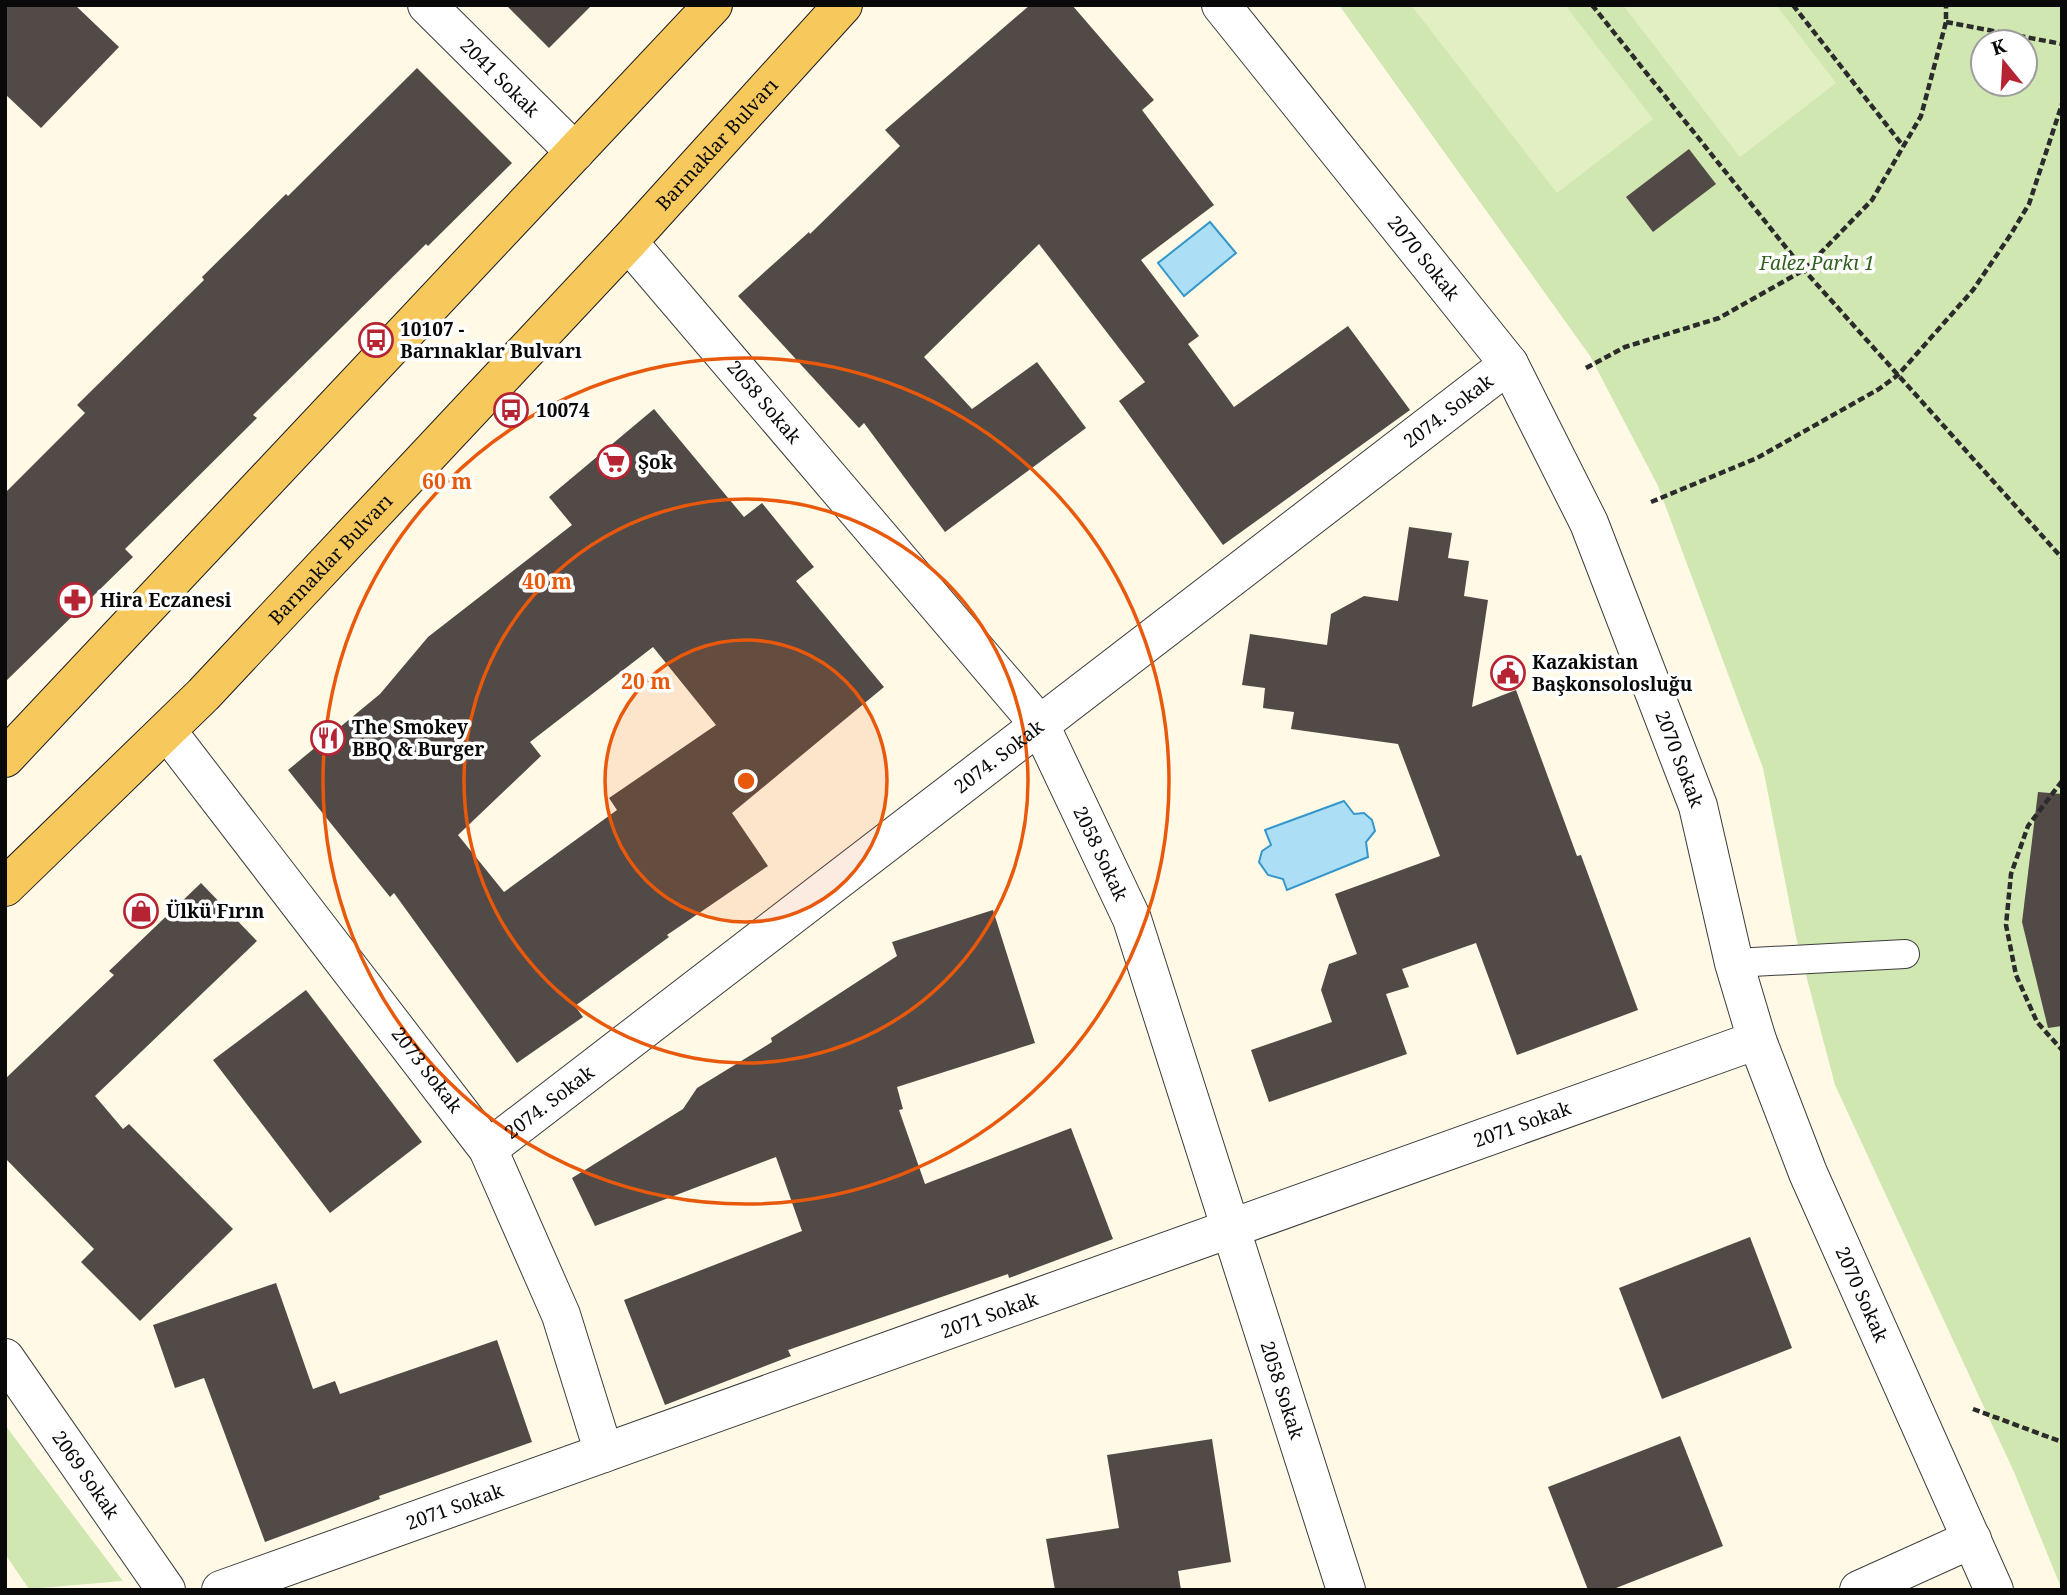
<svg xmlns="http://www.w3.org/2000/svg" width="2067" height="1595" viewBox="0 0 2067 1595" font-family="'Noto Serif',serif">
	<rect width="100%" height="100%" fill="#fff9e6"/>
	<!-- green -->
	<g fill="#d1e7b2" fill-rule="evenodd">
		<path d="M1339 5H2062V1590L2014 1472 1835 1085 1796 937 1763 768 1658 486 1590 356ZM1983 42H2025V84H1983Z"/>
		<polygon points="5,1425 123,1581 29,1589 5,1554"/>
	</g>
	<!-- pitch -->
	<g fill="#e2efc3">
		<polygon points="1411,5 1565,5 1653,119 1557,193"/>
		<polygon points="1623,5 1776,5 1836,83 1740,157"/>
	</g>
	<!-- water -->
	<g fill="#acdef5" stroke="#3497cb" stroke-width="2">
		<polygon points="1210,222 1236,253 1184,296 1158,263"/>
		<polygon points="1344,801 1354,814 1364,813 1372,820 1375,831 1366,842 1368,857 1287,890 1283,879 1268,875 1259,862 1262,851 1271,845 1265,830"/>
	</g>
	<!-- building -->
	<g fill="#524a46" fill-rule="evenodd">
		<polygon points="5,5 75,5 119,47 41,128 5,94"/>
		<polygon points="506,5 592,5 549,48"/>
		<polygon points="1030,5 1072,5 1154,100 1142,110 1214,205 1141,260 1199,336 1188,344 1234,407 1348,326 1410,410 1223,545 1119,401 1145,382 1039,244 924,357 972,409 1037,362 1086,428 945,532 864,423 859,428 738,296 809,232 810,234 900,146 885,130"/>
		<polygon points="417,68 512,163 428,246 426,244 253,415 257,418 125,549 133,557 5,682 5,493 85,413 77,405 204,280 202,277 286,194 288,196"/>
		<polygon points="1689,149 1716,184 1653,232 1626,197"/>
		<path d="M654 409 744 517 762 503 814 567 796 581 884 687 732 813 768 866 667 935 669 937 575 1006 583 1017 517 1063 394 893 390 897 288 770 380 694 428 637 572 525 549 497ZM653 647 716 725 609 798 617 810 504 892 458 835 541 756 530 742Z"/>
		<polygon points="1409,527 1452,533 1448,558 1469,561 1464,596 1488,600 1472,707 1516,690 1577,856 1581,855 1638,1010 1517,1055 1476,943 1402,969 1409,987 1386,994 1407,1054 1269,1102 1251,1050 1332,1022 1321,990 1329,964 1357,954 1335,894 1440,856 1398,744 1291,729 1294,712 1263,708 1265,688 1242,685 1250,634 1327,645 1331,614 1364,596 1398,601"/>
		<polygon points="2038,792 2062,794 2062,1026 2048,1028 2022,922"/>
		<polygon points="201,883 257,941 95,1096 123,1129 129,1124 233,1229 140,1321 81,1262 94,1249 5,1158 5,1079 114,975 109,971"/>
		<polygon points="993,910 1035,1043 897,1087 903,1109 899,1110 925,1184 1071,1128 1113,1239 1009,1278 1008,1274 788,1350 791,1356 665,1405 624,1300 802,1231 776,1157 595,1226 572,1178 683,1109 697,1088 772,1042 771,1038 897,956 892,942"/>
		<polygon points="306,990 422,1142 330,1213 213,1060"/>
		<polygon points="1750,1237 1792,1348 1662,1399 1619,1288"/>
		<polygon points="276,1283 313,1389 335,1381 340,1394 497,1340 532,1442 379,1496 380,1499 265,1542 204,1378 175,1388 153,1325"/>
		<polygon points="1680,1436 1723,1546 1611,1590 1588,1590 1548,1487"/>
		<polygon points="1212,1439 1231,1562 1178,1571 1181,1590 1055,1590 1046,1539 1119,1528 1107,1455"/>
	</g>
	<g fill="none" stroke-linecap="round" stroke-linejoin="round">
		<!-- service casing -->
		<g stroke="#3c3c3c" stroke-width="30">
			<polyline id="service" points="1734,963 1905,954"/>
		</g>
		<!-- minor casing -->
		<g stroke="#3c3c3c" stroke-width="40">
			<g id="minor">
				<path id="s1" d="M427 5 575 152"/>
				<path id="s2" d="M628 242 1040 725 1132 919 1346 1590"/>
				<path id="s3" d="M167 731 488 1149 561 1315 604 1453"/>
				<path id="s4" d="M488 1149 1509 364"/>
				<path id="s5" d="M5 1358 166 1590"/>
				<path id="s6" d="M221 1590 1757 1040"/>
				<polyline points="1859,1590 1972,1539"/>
			</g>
		</g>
		<!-- tertiary casing -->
		<g stroke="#3c3c3c" stroke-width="40">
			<g id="tertiary">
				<path id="s7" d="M1221 5 1509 364 1589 523 1698 806 1734 963 1757 1040 1808 1173 1994 1590"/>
			</g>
		</g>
		<!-- primary casing -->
		<g stroke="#1a1a1a" stroke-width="40">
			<g id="primary">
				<polyline points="5,758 713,5"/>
				<path id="s8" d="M5 887 203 695 628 242 843 5"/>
			</g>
		</g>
		<!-- path -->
		<g stroke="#2b2b2b" stroke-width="4.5" stroke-dasharray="7 3.5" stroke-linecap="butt">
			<polyline points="1592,5 1804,270 2062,558"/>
			<polyline points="1793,5 1903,146"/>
			<polyline points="1946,22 2062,44"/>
			<polyline points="1586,368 1625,347 1719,318 1804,270 1872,200 1921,116 1946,22 1946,5"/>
			<polyline points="1651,502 1757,458 1879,389 1898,375 1973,290 2011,234 2029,204 2062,104"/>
			<polyline points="2062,781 2028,826 2011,874 2006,925 2016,975 2037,1022 2062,1050"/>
			<polyline points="1973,1409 2062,1442"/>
		</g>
		<!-- service -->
		<use href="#service" stroke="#fff" stroke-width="28"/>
		<!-- minor -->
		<use href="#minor" stroke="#fff" stroke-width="38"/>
		<!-- tertiary -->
		<use href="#tertiary" stroke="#fff" stroke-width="38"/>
		<!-- primary -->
		<use href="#primary" stroke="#f7c95d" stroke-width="38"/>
	</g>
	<!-- distance rings -->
	<circle cx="746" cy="781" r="141" fill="#e8590c" fill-opacity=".12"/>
	<g fill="none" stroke="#e8590c" stroke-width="3.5">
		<circle cx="746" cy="781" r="141"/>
		<circle cx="746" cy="781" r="282"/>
		<circle cx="746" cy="781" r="423"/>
	</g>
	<!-- icons -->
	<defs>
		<g id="bus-ring" transform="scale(1.75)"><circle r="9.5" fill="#fff" stroke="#b62434" stroke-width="1.5"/><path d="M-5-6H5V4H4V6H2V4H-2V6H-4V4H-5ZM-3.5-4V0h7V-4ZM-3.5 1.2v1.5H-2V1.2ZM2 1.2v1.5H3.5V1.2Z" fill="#b62434"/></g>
		<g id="supermarket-ring" transform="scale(1.75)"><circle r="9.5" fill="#fff" stroke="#b62434" stroke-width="1.5"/><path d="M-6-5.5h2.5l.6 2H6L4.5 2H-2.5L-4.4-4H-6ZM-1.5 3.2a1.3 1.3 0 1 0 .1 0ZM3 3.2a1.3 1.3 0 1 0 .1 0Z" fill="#b62434"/></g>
		<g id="pharmacy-ring" transform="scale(1.75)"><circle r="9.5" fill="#fff" stroke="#b62434" stroke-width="1.5"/><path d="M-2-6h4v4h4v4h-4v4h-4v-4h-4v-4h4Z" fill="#b62434"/></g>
		<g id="civic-ring" transform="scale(1.75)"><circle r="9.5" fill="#fff" stroke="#b62434" stroke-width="1.5"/><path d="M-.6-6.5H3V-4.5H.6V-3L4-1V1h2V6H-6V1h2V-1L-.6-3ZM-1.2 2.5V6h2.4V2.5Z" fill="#b62434"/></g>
		<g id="restaurant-ring" transform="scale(1.75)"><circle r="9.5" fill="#fff" stroke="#b62434" stroke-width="1.5"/><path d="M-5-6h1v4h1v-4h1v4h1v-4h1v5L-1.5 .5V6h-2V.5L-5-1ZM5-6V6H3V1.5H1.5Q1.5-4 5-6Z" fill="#b62434"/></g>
		<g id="shop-ring" transform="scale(1.75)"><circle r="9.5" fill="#fff" stroke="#b62434" stroke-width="1.5"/><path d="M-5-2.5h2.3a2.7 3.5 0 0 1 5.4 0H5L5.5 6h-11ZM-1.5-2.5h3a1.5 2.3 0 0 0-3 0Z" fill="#b62434"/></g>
	</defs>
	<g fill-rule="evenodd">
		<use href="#bus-ring" x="376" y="340"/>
		<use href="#bus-ring" x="511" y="410"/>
		<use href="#supermarket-ring" x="614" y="462"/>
		<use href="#pharmacy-ring" x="75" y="600"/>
		<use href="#civic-ring" x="1508" y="673"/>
		<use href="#restaurant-ring" x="328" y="738"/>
		<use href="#shop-ring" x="141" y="911"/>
	</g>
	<g text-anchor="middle" stroke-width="7" stroke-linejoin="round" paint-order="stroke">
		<!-- street labels -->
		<g font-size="19" fill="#090909" stroke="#fff">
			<text dy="7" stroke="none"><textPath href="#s1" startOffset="103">2041 Sokak</textPath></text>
			<text dy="7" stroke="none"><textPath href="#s8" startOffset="1029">Barınaklar Bulvarı</textPath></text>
			<text dy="7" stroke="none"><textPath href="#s7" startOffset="324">2070 Sokak</textPath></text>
			<text dy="7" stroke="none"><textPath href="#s2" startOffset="210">2058 Sokak</textPath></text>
			<text dy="7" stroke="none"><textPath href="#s4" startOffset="1211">2074. Sokak</textPath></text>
			<text dy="7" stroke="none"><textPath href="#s8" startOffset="462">Barınaklar Bulvarı</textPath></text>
			<text dy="7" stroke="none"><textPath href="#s4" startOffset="644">2074. Sokak</textPath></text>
			<text dy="7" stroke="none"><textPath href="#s7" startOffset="891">2070 Sokak</textPath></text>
			<text dy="7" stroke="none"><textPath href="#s2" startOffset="777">2058 Sokak</textPath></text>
			<text dy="7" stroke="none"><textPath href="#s3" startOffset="427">2073 Sokak</textPath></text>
			<text dy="7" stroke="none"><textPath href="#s4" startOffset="77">2074. Sokak</textPath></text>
			<text dy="7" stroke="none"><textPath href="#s6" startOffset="1382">2071 Sokak</textPath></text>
			<text dy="7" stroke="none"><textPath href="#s7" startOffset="1458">2070 Sokak</textPath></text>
			<text dy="7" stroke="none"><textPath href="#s6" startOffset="816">2071 Sokak</textPath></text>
			<text dy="7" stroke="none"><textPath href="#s2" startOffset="1344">2058 Sokak</textPath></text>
			<text dy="7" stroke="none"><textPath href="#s5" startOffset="142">2069 Sokak</textPath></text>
			<text dy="7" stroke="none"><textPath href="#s6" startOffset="248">2071 Sokak</textPath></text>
		</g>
		<!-- park labels -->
		<g font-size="19" font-style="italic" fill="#2e5f1c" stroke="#fff">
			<text x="1817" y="270">Falez Parkı 1</text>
		</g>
		<!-- poi labels -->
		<g font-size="19" font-weight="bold" fill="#090909" stroke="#fff" text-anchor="start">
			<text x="400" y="336">10107 -<tspan x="400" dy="22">Barınaklar Bulvarı</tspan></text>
			<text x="536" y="417">10074</text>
			<text x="638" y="469">Şok</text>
			<text x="100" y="607">Hira Eczanesi</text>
			<text x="1532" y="669">Kazakistan<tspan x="1532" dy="22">Başkonsolosluğu</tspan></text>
			<text x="352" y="734">The Smokey<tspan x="352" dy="22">BBQ &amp; Burger</tspan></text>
			<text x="166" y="918">Ülkü Fırın</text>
		</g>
	</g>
	<circle cx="746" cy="781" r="10" fill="#e8590c" stroke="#fff" stroke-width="3.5"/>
	<g font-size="21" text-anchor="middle" font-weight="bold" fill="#e8590c" stroke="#fff" stroke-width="7" stroke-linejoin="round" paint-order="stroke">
		<text x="447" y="489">60 m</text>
		<text x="547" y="589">40 m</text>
		<text x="646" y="689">20 m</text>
	</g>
	<!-- border -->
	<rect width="2067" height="1595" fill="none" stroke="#090909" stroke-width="14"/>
	<!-- north arrow -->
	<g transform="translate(2004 63) rotate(342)"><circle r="33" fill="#ffffff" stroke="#9d9d9d" stroke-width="2"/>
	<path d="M0-5L12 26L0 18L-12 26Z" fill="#b62434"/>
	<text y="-10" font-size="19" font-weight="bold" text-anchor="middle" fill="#090909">K</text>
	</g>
</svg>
